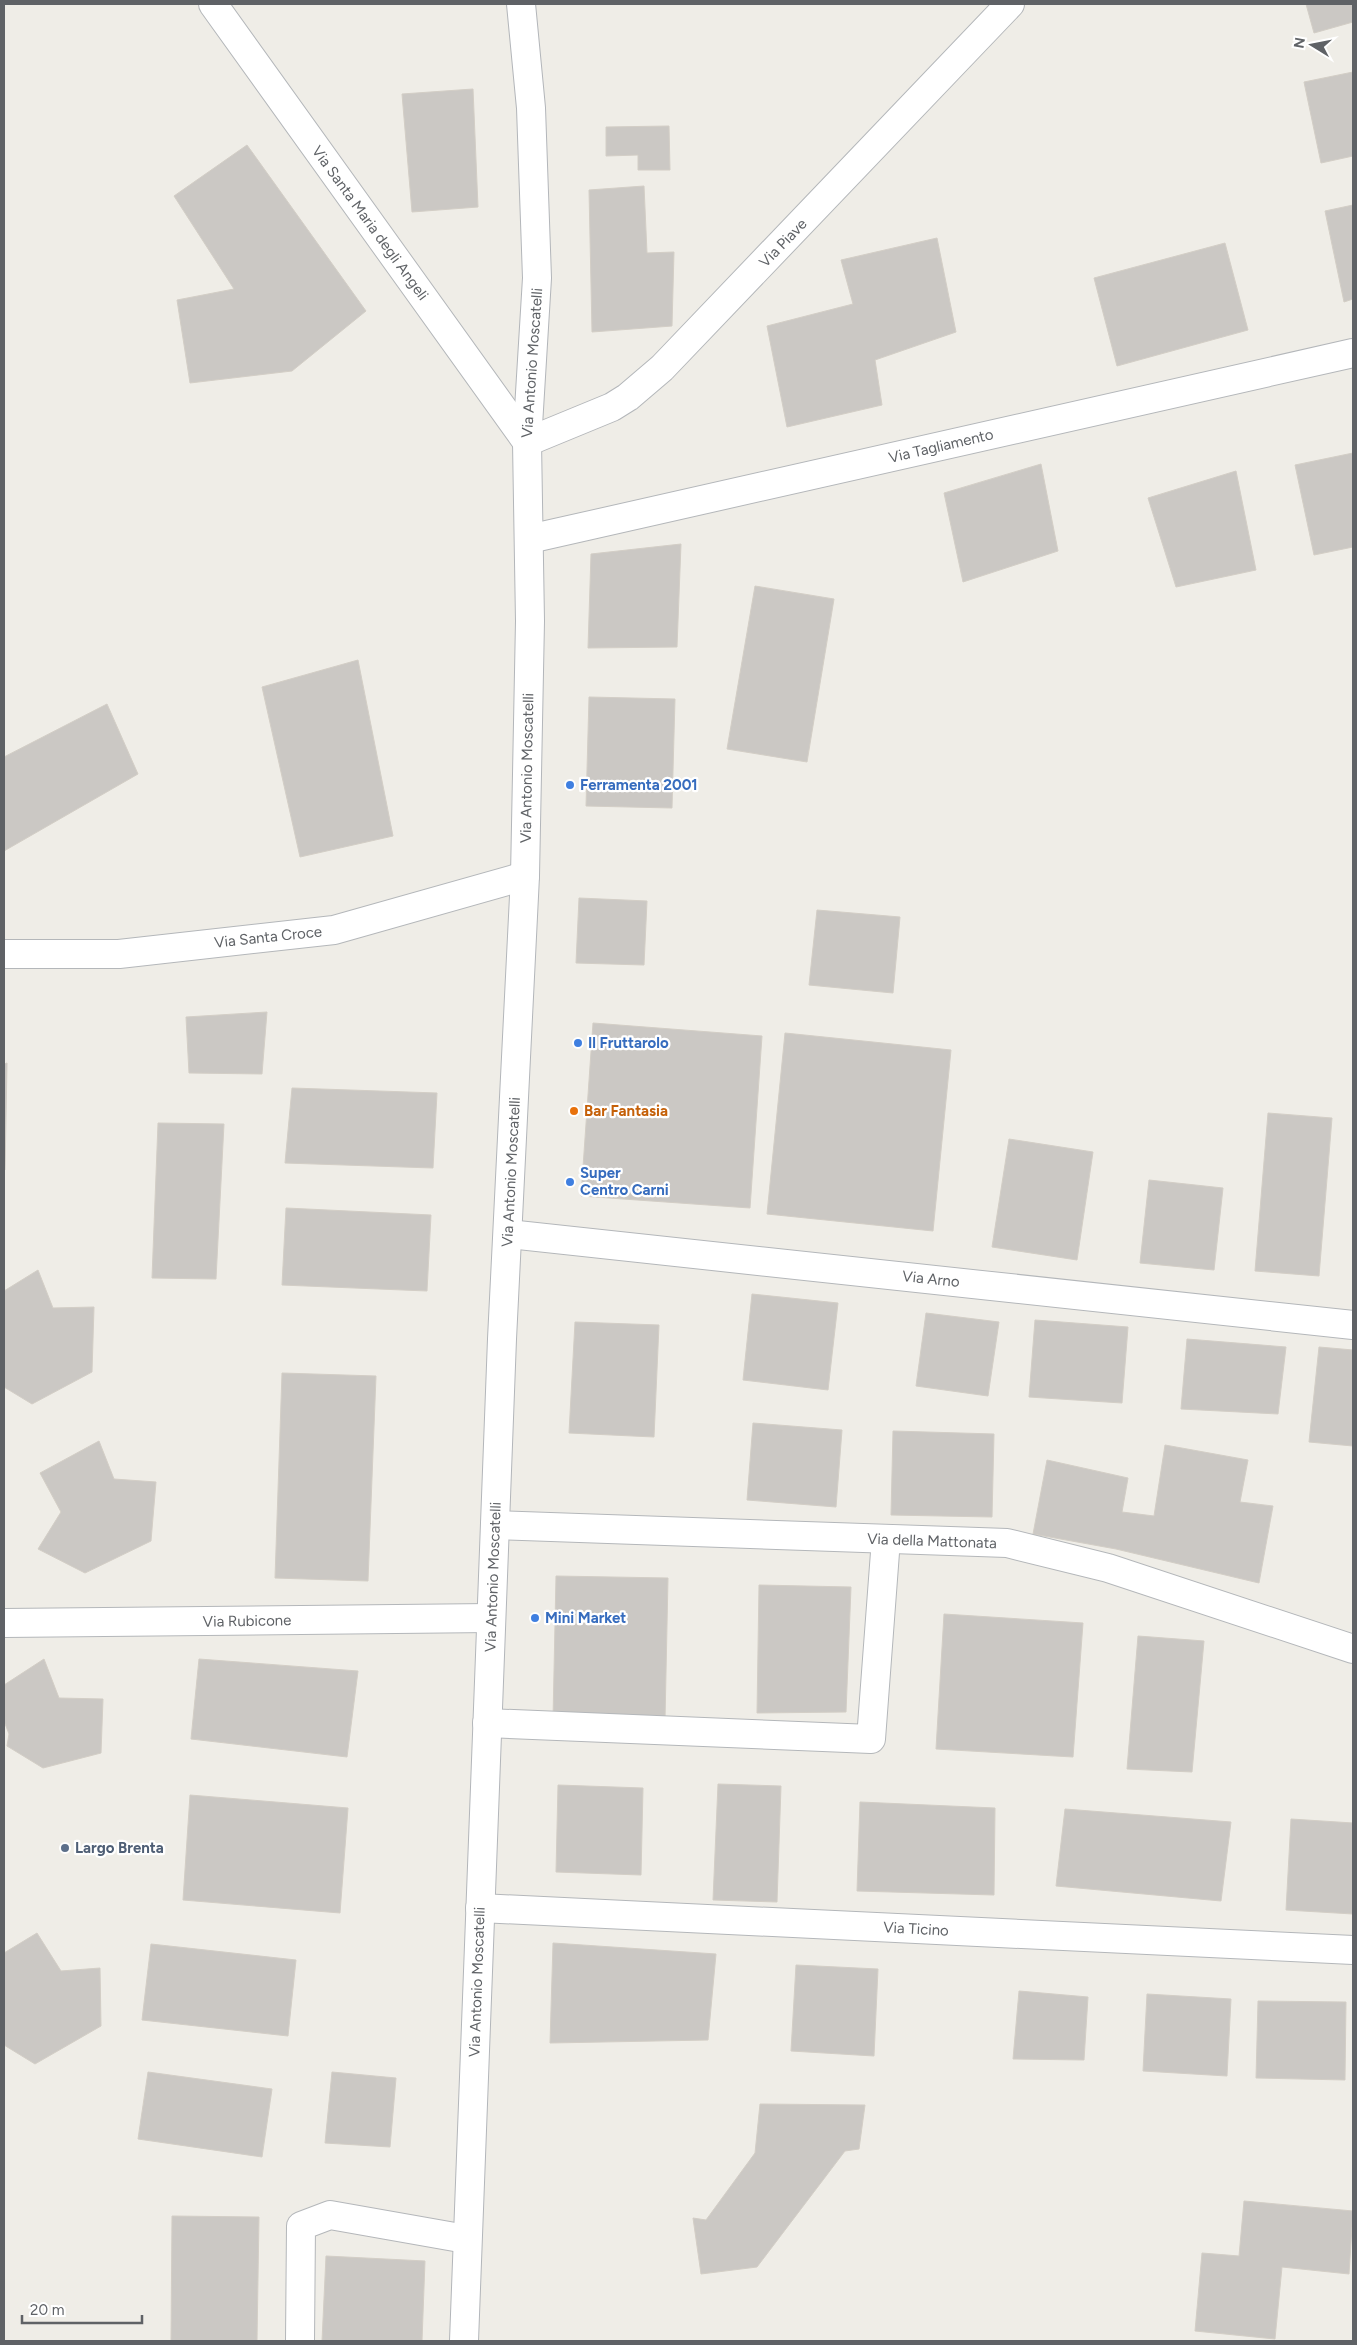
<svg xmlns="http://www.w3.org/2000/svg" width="1357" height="2345" viewBox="0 0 1357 2345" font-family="Figtree,sans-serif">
	<rect width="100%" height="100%" fill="#efede7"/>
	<!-- building -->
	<g fill="#cbc8c4" stroke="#d3cec6">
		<polygon points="1306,4 1353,4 1353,22 1314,33"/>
		<polygon points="1353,72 1353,156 1321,163 1304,82"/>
		<polygon points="473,89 478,207 412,212 402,94"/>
		<polygon points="669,126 670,170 638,170 638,155 606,156 606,127"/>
		<polygon points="247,145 366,311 292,371 190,383 177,300 234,289 174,196"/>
		<polygon points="644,186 647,253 674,252 672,326 592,332 589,190"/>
		<polygon points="1353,205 1353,299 1344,302 1325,211"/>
		<polygon points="937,238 956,332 875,360 882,405 787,427 767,326 853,304 841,260"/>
		<polygon points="1225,243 1248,330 1117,366 1094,278"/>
		<polygon points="1353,453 1353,547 1314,555 1295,465"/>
		<polygon points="1041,464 1058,551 963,582 944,493"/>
		<polygon points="1236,471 1256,570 1176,587 1148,498"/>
		<polygon points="681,544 677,647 588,648 591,554"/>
		<polygon points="755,586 834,599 807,762 727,749"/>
		<polygon points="358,660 393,836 300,857 262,687"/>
		<polygon points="589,697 675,699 672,808 586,806"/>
		<polygon points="107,704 138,774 4,851 4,757"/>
		<polygon points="579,898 647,901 644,965 576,963"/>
		<polygon points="817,910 900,917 893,993 809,985"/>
		<polygon points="267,1012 262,1074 189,1073 186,1017"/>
		<polygon points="593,1023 762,1036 750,1208 581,1196"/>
		<polygon points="785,1033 951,1050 933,1231 767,1214"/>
		<polygon points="7,1063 5,1170 4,1170 4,1064"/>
		<polygon points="292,1088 437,1093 433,1168 285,1163"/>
		<polygon points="1268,1113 1332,1118 1319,1276 1255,1271"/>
		<polygon points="158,1123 224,1124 216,1279 152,1278"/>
		<polygon points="1009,1139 1093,1152 1077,1260 992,1247"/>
		<polygon points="1149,1180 1223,1188 1214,1270 1140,1263"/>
		<polygon points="286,1208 431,1215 427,1291 282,1285"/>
		<polygon points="38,1270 53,1308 94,1307 92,1372 32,1404 4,1387 4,1291"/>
		<polygon points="752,1294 838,1303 828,1390 743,1380"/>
		<polygon points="926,1313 999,1322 988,1396 916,1386"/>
		<polygon points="1035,1320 1128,1327 1122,1403 1029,1397"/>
		<polygon points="575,1322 659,1325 654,1437 569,1433"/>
		<polygon points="1187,1339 1286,1347 1278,1414 1181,1409"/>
		<polygon points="1319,1347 1353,1350 1353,1446 1309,1442"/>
		<polygon points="282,1373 376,1376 368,1581 275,1578"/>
		<polygon points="753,1423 842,1430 836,1507 747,1500"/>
		<polygon points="893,1431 994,1434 992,1517 891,1515"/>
		<polygon points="99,1441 114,1479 156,1482 151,1541 85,1573 38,1549 61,1512 40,1473"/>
		<polygon points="1165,1445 1248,1460 1240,1502 1273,1506 1259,1583 1116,1549 1033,1534 1047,1460 1128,1478 1122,1512 1154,1516"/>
		<polygon points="556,1576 668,1578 665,1720 553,1719"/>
		<polygon points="759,1585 851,1587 846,1712 757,1713"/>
		<polygon points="944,1614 1083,1623 1073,1757 936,1749"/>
		<polygon points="1138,1636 1204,1641 1192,1772 1127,1769"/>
		<polygon points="44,1659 59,1698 103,1699 101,1753 43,1768 7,1746 9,1734 4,1721 4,1685"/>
		<polygon points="199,1659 358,1671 347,1757 191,1739"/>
		<polygon points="718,1784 781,1786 777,1902 713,1900"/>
		<polygon points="558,1785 643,1788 641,1875 556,1872"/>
		<polygon points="190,1795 348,1808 340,1913 183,1900"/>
		<polygon points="860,1802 995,1808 994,1895 857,1891"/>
		<polygon points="1065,1809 1231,1822 1221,1901 1056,1886"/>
		<polygon points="1291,1819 1353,1823 1353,1914 1286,1910"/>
		<polygon points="37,1933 61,1971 100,1968 101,2026 35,2064 4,2045 4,1953"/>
		<polygon points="553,1943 716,1954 708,2040 550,2043"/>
		<polygon points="151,1944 296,1960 288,2036 142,2020"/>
		<polygon points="796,1965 878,1969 874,2056 791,2051"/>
		<polygon points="1019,1991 1088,1997 1084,2060 1013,2059"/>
		<polygon points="1147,1994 1231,1999 1227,2076 1143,2071"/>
		<polygon points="1258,2001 1346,2002 1345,2080 1256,2078"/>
		<polygon points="148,2072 272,2089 262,2157 138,2139"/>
		<polygon points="332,2072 396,2078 390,2147 325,2143"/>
		<polygon points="760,2104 865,2105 859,2149 845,2151 757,2267 701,2274 693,2218 706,2220 755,2153"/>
		<polygon points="1244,2201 1353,2211 1349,2274 1282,2267 1275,2339 1195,2331 1202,2253 1239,2256"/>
		<polygon points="172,2216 259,2217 257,2341 171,2341"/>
		<polygon points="326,2256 425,2261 422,2341 322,2341"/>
	</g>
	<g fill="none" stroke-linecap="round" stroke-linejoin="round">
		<!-- street casing -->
		<g stroke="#b4b7ba" stroke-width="30">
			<g id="street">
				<polyline points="213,4 527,442 612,407 628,397 662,368 1010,4"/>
				<polyline points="529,539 1353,353"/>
				<polyline points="4,954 119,954 334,930 525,876"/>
				<polyline points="508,1234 1353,1325"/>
				<polyline points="495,1525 1007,1543 1108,1568 1353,1649"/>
				<polyline points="4,1623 491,1618"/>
				<polyline points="487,1723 871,1739 886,1539"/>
				<polyline points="480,1908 1353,1950"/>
				<polyline points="300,2341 301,2226 330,2215 466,2239"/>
			</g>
		</g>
		<!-- secondary casing -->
		<g stroke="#b3b6ba" stroke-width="30">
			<polyline id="secondary" points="464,2341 502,1339 525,876 530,621 527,442 537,278 531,108 521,4"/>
		</g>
		<!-- street -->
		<use href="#street" stroke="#fff" stroke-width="28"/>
		<!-- secondary -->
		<use href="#secondary" stroke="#fff" stroke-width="28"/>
	</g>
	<!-- markers -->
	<g fill="#3f7fe0" stroke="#fff" stroke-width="2">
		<circle cx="570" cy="785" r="5"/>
		<circle cx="578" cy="1043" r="5"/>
		<circle cx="570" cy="1182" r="5"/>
		<circle cx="535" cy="1618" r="5"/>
	</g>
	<circle fill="#e8710a" stroke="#fff" stroke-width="2" cx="574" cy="1111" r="5"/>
	<circle fill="#5c6f8a" stroke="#fff" stroke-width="2" cx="65" cy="1848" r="5"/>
	<g text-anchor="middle" stroke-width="4.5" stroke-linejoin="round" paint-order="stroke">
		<!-- street labels -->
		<g font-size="15" fill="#5f6266" stroke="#fff">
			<text transform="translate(370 223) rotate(54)" y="5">Via Santa Maria degli Angeli</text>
			<text transform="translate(783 243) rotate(-46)" y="5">Via Piave</text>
			<text transform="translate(532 363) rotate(-86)" y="5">Via Antonio Moscatelli</text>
			<text transform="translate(941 446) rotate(-13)" y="5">Via Tagliamento</text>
			<text transform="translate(527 768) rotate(-89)" y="5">Via Antonio Moscatelli</text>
			<text transform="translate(268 937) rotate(-6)" y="5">Via Santa Croce</text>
			<text transform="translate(511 1172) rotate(-87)" y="5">Via Antonio Moscatelli</text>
			<text transform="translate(931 1279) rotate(6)" y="5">Via Arno</text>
			<text transform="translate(932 1541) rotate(2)" y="5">Via della Mattonata</text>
			<text transform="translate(493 1577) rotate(-88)" y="5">Via Antonio Moscatelli</text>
			<text transform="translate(247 1621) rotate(-1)" y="5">Via Rubicone</text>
			<text transform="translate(916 1929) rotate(3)" y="5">Via Ticino</text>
			<text transform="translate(477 1982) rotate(-88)" y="5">Via Antonio Moscatelli</text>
		</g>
		<!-- shop labels -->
		<g font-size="15" font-weight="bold" fill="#366cbe" stroke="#fff" text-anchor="start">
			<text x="580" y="790">Ferramenta 2001</text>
			<text x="588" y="1048">Il Fruttarolo</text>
			<text x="580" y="1178">Super<tspan x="580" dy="17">Centro Carni</tspan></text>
			<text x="545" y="1623">Mini Market</text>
		</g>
		<!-- food labels -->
		<g font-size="15" font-weight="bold" fill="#c56008" stroke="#fff" text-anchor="start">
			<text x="584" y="1116">Bar Fantasia</text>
		</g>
		<!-- service labels -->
		<g font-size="15" font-weight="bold" fill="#4e5e75" stroke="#fff" text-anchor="start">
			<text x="75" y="1853">Largo Brenta</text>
		</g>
	</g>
	<!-- border -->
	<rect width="1357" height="2345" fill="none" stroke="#5f6266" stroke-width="10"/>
	<!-- north arrow -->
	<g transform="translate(1312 45) rotate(280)" stroke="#ffffff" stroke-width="4" paint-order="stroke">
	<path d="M0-4L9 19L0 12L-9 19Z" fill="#5f6266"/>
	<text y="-8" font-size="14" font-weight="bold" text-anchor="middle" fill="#5f6266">N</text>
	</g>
	<!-- scale -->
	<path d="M22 2315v8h120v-8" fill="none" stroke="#5f6266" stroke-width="2.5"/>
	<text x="30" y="2315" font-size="15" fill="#5f6266" stroke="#ffffff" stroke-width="4" paint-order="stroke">20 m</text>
</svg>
